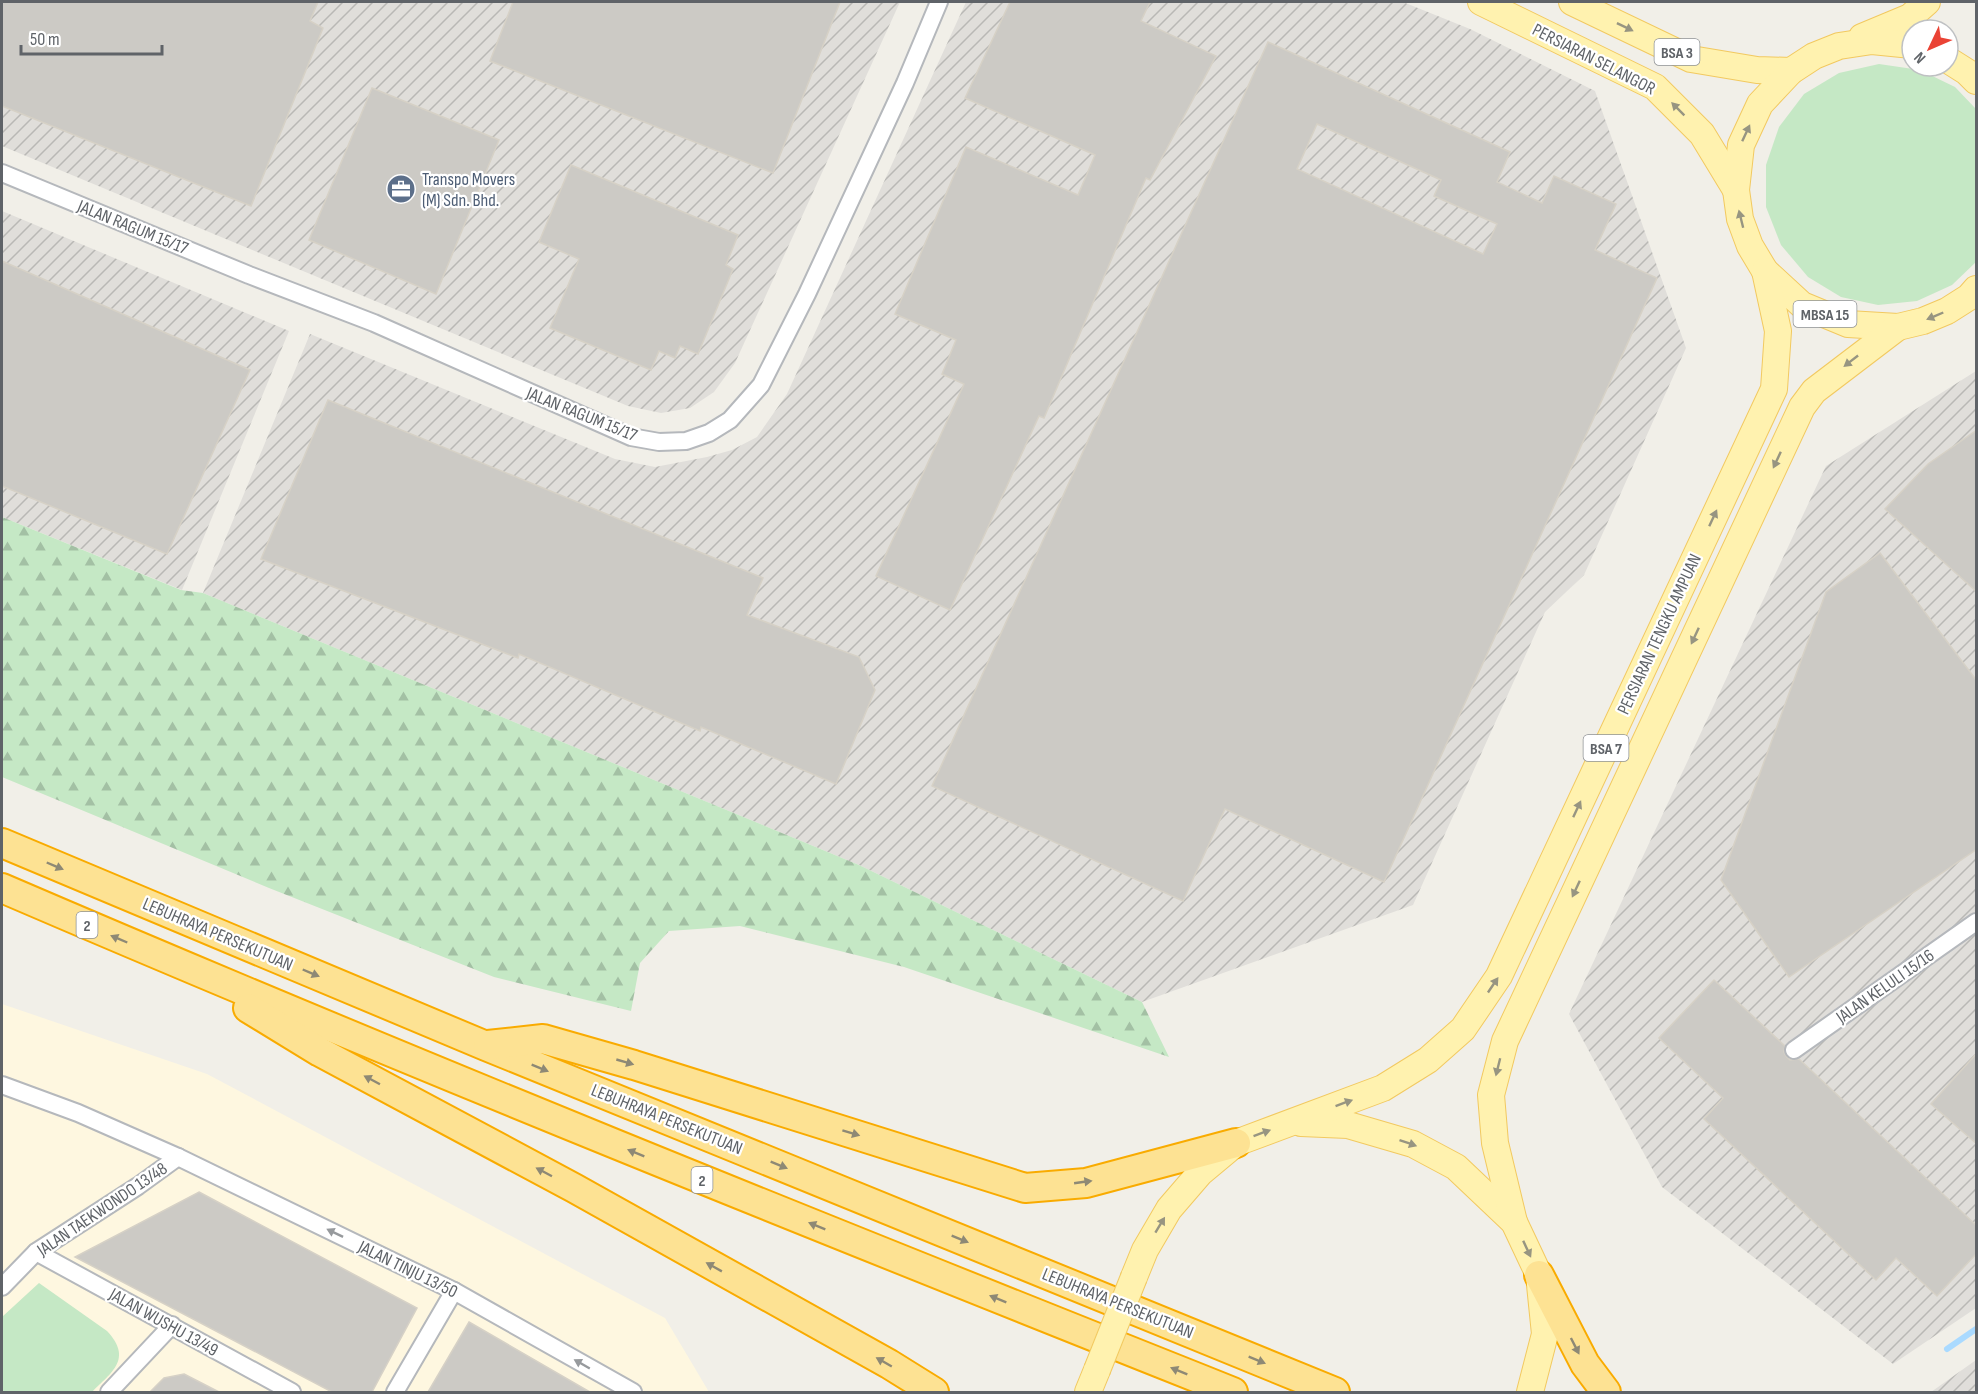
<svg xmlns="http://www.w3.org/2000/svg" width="1978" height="1394" viewBox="0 0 1978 1394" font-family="'Sofia Sans Condensed',sans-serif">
	<defs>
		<pattern id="industrial-furrows" width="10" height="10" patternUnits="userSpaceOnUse" patternTransform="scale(1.5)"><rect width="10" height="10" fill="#e0deda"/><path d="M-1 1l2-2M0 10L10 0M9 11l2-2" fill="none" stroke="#b9b8b5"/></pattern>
		<pattern id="forest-firs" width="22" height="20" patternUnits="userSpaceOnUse" patternTransform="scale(1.5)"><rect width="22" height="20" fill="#c5e8c5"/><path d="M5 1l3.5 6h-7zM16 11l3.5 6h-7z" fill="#a3c0a4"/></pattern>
	</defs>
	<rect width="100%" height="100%" fill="#f1efe8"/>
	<!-- commercial -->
	<polygon fill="#fef7e0" points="2,1004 207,1074 665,1318 709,1392 2,1392"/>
	<!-- industrial -->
	<g fill="url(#industrial-furrows)">
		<polygon points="2,2 900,2 735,363 714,392 690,408 661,413 628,406 2,146"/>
		<polygon points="966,2 1403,2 1470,29 1595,91 1686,348 1584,575 1545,612 1413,905 1142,1002 859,865 203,593 310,334 615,459 655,467 707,457 732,450 757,437 787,394"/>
		<polygon points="2,211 289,331 182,590 2,517"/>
		<polygon points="1976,371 1976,1308 1893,1364 1662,1187 1569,1014 1826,466"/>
		<polygon points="1976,1360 1976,1392 1931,1392"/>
	</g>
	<!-- grass -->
	<g fill="#c5e8c5">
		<polygon points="1879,64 1920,70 1955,87 1976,109 1976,262 1952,285 1917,301 1878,305 1841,297 1808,277 1781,245 1766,207 1766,165 1779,127 1804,94 1839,73"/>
		<path d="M39 1283 107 1331C133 1359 112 1372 92 1392H2V1317Z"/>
	</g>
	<!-- forest -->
	<polygon fill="url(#forest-firs)" points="2,517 181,590 203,593 859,865 1142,1002 1169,1057 904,967 740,926 669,931 640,963 631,1011 494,977 269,888 2,777"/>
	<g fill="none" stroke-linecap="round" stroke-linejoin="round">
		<!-- stream -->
		<polyline stroke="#aadaff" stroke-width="6" points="1947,1349 1976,1329"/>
	</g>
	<!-- building -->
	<g fill="#cccac5" stroke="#d6d1c6" stroke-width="1.5" fill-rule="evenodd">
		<polygon points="2,2 318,2 310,21 323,28 251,206 2,106"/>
		<polygon points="513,2 840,2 773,173 490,61"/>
		<polygon points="1010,2 1150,2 1141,21 1216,56 1150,180 1146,178 1044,418 1039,416 950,610 876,576 964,384 942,374 956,340 895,314 966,147 1078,195 1095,155 965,98"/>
		<path d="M1268 42 1510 152 1497 182 1542 203 1554 176 1616 204 1595 250 1657 278 1384 882 1225 809 1183 901 932 786ZM1317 124 1441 180 1434 196 1497 224 1483 254 1297 169Z"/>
		<polygon points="372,88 499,140 436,294 309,240"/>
		<polygon points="571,165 738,235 726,265 733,269 698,354 680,346 675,358 659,351 651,370 550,328 579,259 539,242"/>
		<polygon points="2,261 250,370 167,554 2,486"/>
		<polygon points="328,400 763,578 747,615 859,657 875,690 836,784 701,727 700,731 519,654 518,658 261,559"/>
		<polygon points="1977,430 1977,592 1885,509 1928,464"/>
		<polygon points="1880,553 1977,681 1977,849 1789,977 1721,880 1826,592"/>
		<polygon points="1714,980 1785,1046 1784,1052 1786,1056 1790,1060 1799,1059 1977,1226 1977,1253 1937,1296 1896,1258 1876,1280 1704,1119 1723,1098 1659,1038"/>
		<polygon points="1977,1053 1977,1144 1931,1104"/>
		<polygon points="199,1192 417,1308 372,1392 332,1392 75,1257"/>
		<polygon points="469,1322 590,1392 428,1392"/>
		<polygon points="184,1374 219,1392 150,1392 164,1378"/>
	</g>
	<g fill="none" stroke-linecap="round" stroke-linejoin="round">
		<!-- street casing -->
		<g stroke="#b5b8bc" stroke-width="20">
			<g id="street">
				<polyline points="2,173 249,275 374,323 631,437 659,442 686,441 709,433 730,420 761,385 807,294 905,83 939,2"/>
				<polyline points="1794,1050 1976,922"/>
				<polyline points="2,1085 78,1113 178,1157 454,1291 633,1392"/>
				<polyline points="36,1252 292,1392"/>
				<polyline points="2,1287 36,1252 138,1186 178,1157"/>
				<polyline points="109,1392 172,1325"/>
				<polyline points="395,1392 454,1291"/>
			</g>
		</g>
		<!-- primary casing -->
		<g stroke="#f2c960" stroke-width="28">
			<g id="primary">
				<polyline points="1481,2 1655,87 1702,134 1736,190"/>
				<polyline points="1572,2 1691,59 1757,70 1791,71"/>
				<polyline points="1862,37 1910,17 1927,2"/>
				<polyline points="1912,45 1872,41 1839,46 1814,56 1791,71 1760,104 1741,145 1736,190 1740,219 1750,246 1765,271 1802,305 1848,324 1898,327 1923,321 1947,311 1969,297 1976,289"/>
				<polyline points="1948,60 1967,72 1976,81"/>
				<polyline points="1301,1123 1348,1125 1413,1144 1456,1167 1514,1222 1539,1275 1545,1334 1530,1392"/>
				<polyline points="1514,1222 1495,1143 1491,1095 1505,1041 1802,407 1814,391 1898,327"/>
				<polyline points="1134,1277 1145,1250 1169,1209 1200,1173 1236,1143 1383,1088 1428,1060 1463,1029 1499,976 1774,389 1778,331 1765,271"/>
				<polyline points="1088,1392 1097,1370"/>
			</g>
		</g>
		<!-- highway casing -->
		<g stroke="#f9ab00" stroke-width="32">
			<g id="highway">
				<polyline points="2,843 486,1046 1335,1392"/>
				<path d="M2 888C409 1063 821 1228 1233 1392"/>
				<polyline points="248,1008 320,1052 574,1188 889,1364 934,1392"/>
				<polyline points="488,1045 543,1039 634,1065 1025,1188 1086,1183 1236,1143"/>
				<polyline points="1539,1275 1585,1364 1606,1392"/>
			</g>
		</g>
		<!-- street -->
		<use href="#street" stroke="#fff" stroke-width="16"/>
		<!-- primary -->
		<use href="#primary" stroke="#fff2af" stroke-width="26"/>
		<!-- highway -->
		<use href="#highway" stroke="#fde293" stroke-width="28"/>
		<!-- primary-bridge casing -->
		<g stroke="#f2c960" stroke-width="28" stroke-linecap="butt">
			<polyline id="primary-bridge" points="1097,1370 1134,1277"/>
		</g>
		<!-- primary-bridge -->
		<use href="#primary-bridge" stroke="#fff2af" stroke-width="26"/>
	</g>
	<!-- one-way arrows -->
	<defs><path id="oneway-solid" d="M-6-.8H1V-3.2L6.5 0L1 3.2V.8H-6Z" transform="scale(1.5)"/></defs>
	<g fill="#979581">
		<use href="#oneway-solid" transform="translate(1625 27) rotate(26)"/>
		<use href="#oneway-solid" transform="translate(1678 109) rotate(-135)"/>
		<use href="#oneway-solid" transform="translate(1746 133) rotate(-65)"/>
		<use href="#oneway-solid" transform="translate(1741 219) rotate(-104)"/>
		<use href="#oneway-solid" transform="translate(1935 316) rotate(157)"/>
		<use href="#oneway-solid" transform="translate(1851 361) rotate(142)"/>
		<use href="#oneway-solid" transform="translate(1777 460) rotate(115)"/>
		<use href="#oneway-solid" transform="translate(1713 518) rotate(-65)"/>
		<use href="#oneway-solid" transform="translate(1695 636) rotate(115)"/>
		<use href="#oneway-solid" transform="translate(1577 809) rotate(-65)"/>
		<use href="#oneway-solid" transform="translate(1576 889) rotate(115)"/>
		<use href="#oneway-solid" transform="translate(1493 985) rotate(-56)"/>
		<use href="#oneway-solid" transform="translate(1498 1067) rotate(104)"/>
		<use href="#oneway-solid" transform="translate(1344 1103) rotate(-20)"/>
		<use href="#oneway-solid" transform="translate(1262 1133) rotate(-20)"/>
		<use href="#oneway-solid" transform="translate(1408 1143) rotate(19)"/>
		<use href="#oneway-solid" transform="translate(1160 1225) rotate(-59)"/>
		<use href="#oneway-solid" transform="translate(1527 1249) rotate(65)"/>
	</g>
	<g fill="#8e8975">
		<use href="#oneway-solid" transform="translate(55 866) rotate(23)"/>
		<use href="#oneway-solid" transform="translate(119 939) rotate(-157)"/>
		<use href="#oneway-solid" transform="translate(311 973) rotate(23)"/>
		<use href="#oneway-solid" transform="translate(625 1062) rotate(16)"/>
		<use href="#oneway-solid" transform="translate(540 1068) rotate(22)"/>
		<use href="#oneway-solid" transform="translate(372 1080) rotate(-152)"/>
		<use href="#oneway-solid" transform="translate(851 1133) rotate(17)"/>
		<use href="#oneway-solid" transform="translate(636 1153) rotate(-158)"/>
		<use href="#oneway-solid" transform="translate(779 1165) rotate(22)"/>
		<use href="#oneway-solid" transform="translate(544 1172) rotate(-152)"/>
		<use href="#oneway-solid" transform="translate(1083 1182) rotate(-8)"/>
		<use href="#oneway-solid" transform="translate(817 1226) rotate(-158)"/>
		<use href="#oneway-solid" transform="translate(960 1239) rotate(22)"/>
		<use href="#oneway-solid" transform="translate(714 1267) rotate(-151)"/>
		<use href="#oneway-solid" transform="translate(998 1299) rotate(-158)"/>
		<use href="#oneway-solid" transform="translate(1575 1346) rotate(63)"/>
		<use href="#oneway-solid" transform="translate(1257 1360) rotate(22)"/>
		<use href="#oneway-solid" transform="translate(884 1362) rotate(-150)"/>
		<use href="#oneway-solid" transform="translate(1179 1371) rotate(-158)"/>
	</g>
	<g fill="#979a9d">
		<use href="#oneway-solid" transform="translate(335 1233) rotate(-154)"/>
		<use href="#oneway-solid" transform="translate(582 1364) rotate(-150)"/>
	</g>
	<!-- icons -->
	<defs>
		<g id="office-disc" transform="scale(1.5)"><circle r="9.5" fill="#5c6f8a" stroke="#fff"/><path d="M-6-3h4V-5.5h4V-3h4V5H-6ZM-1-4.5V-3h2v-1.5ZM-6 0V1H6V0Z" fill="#fff"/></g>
	</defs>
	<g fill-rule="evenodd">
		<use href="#office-disc" x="401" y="189"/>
	</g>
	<g text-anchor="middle" stroke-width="4.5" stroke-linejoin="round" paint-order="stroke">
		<!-- shield labels -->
		<g fill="#fff" stroke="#8f9295" stroke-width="1.5">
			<rect x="1654.5" y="39" width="45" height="26" rx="4.5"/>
			<rect x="1793.5" y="301" width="63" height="26" rx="4.5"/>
			<rect x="1583.5" y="735" width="45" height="26" rx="4.5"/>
			<rect x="76.5" y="912" width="21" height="26" rx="4.5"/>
			<rect x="691.5" y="1167" width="21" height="26" rx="4.5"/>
		</g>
		<g font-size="16" font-weight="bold" fill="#5f6368">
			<text x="1677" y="58">BSA 3</text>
			<text x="1825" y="320">MBSA 15</text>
			<text x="1606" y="754">BSA 7</text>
			<text x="87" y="931">2</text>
			<text x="702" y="1186">2</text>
		</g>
		<!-- street labels -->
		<g font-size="18" fill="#5f6368" stroke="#fff">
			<text transform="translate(1594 59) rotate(27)" y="6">PERSIARAN SELANGOR</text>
			<text transform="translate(133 227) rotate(22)" y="6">JALAN RAGUM 15/17</text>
			<text transform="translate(582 414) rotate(22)" y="6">JALAN RAGUM 15/17</text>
			<text transform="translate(1659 634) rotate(-65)" y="6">PERSIARAN TENGKU AMPUAN</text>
			<text transform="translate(218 934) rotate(23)" y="6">LEBUHRAYA PERSEKUTUAN</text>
			<text transform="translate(1885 986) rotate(-35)" y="6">JALAN KELULI 15/16</text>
			<text transform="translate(667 1119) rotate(22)" y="6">LEBUHRAYA PERSEKUTUAN</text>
			<text transform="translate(102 1209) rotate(-34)" y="6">JALAN TAEKWONDO 13/48</text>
			<text transform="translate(408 1269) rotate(26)" y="6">JALAN TINJU 13/50</text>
			<text transform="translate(1118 1303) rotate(22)" y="6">LEBUHRAYA PERSEKUTUAN</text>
			<text transform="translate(164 1322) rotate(29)" y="6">JALAN WUSHU 13/49</text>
		</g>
		<!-- service labels -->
		<g font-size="18" fill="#4e5e75" stroke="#fff" text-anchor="start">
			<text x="422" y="185">Transpo Movers<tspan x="422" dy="21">(M) Sdn. Bhd.</tspan></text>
		</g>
	</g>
	<!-- border -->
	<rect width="1978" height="1394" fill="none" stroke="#5f6368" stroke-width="6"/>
	<!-- north arrow -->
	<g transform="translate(1930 48) rotate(226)"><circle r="28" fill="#ffffff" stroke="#bfc1c3" stroke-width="1.5"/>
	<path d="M0-4.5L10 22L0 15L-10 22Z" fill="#ea4335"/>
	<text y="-9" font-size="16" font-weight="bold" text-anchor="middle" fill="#5f6368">N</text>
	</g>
	<!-- scale -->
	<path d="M21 45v9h141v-9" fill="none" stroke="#5f6368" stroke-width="3"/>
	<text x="30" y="45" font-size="18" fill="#5f6368" stroke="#ffffff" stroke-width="4.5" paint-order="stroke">50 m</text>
</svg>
